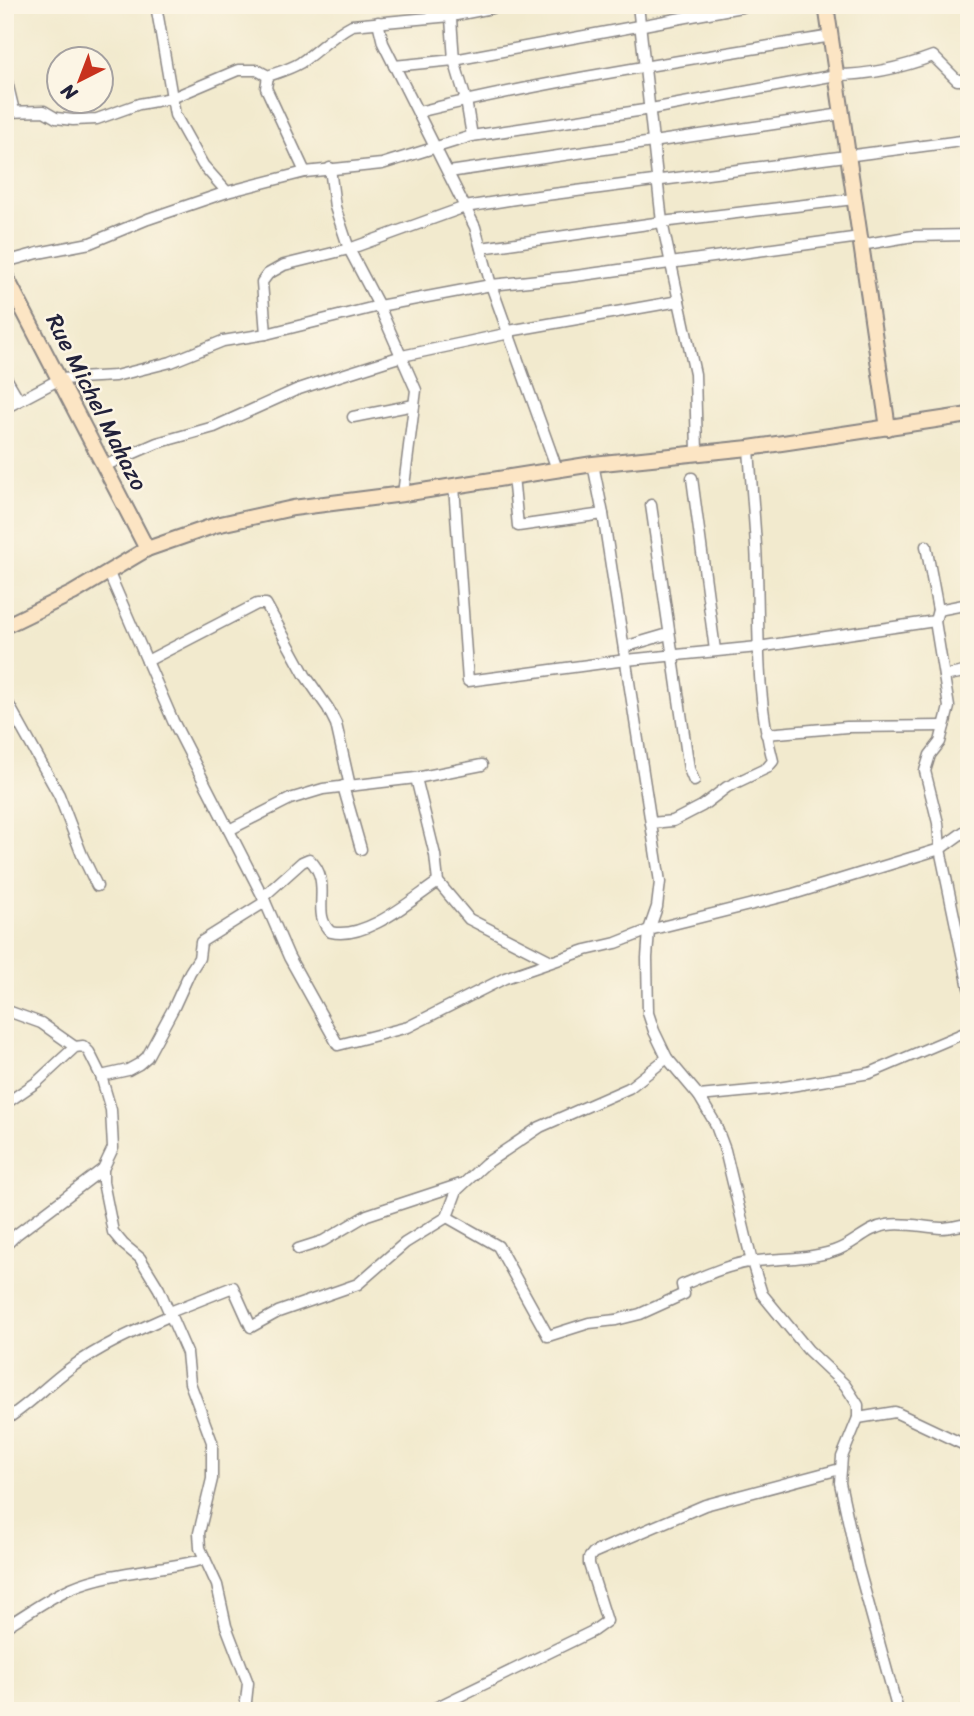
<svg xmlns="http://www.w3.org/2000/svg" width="974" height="1716" viewBox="0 0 974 1716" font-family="Sriracha,sans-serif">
	<rect width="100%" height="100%" fill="#fcf5e5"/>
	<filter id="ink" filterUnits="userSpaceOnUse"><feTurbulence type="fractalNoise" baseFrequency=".0143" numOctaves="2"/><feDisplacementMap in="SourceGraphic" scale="14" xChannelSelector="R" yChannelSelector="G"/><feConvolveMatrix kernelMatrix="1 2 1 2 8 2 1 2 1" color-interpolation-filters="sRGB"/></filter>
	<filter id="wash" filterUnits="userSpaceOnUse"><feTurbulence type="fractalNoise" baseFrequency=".00686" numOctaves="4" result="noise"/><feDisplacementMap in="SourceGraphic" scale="28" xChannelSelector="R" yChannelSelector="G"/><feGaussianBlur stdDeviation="1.57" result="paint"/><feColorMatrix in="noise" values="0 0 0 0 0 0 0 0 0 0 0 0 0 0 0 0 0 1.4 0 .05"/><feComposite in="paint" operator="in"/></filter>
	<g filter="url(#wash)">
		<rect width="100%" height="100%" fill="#f2eace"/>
	</g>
	<g filter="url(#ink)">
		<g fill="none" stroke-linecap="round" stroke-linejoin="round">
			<!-- street casing -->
			<g stroke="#8a8684" stroke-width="13">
				<g id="street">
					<polyline points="156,5 175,115 203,165 227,192"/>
					<polyline points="450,5 454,60 466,100 472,136"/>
					<polyline points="638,5 662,222 679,301"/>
					<polyline points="378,22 383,43 475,227 491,285 557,469"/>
					<polyline points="394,66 454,60 752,5"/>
					<polyline points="5,74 14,111"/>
					<polyline points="268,76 266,88 305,172"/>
					<path d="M5 112 44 111 56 118 73 120 97 119 139 104 172 98 238 70H257L268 76C279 72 290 69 300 63 318 51 332 35 352 25L451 16 507 5"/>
					<path d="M418 112C554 79 693 59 831 36"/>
					<polyline points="330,168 335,207 349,249 379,306 416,390 403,494"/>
					<polyline points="449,172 842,114"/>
					<polyline points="861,245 913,236 969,235"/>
					<polyline points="481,248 662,222 854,199"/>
					<path d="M5 262 38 253 90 243 148 219 227 192 305 172 382 164 472 136 651 109 836 75C870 75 901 68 933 56L957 80H969"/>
					<polyline points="509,331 679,301 695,374 697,452"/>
					<polyline points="266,334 262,282 268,274 284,265 349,249 465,207 515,199 969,140"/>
					<polyline points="5,376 19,400"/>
					<polyline points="5,408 60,379 115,376 171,362 223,341 266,334 379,306 491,285 568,277 860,237"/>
					<polyline points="353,417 414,405"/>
					<polyline points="593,464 603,514 660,882 657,907 649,930 647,958 648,1013 654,1031 667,1058 699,1096 715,1123 725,1150 752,1262 762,1294 808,1350 845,1385 858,1405 858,1418 842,1457 840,1483 858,1566 898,1711"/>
					<polyline points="104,466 157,443 214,427 296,390 320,382 402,356 510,333"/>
					<polyline points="513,476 518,526 603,514"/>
					<polyline points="692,478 715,650"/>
					<polyline points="454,486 468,681 626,660 758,647 935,621"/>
					<polyline points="651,505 689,769 694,781"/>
					<polyline points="926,546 938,610 935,621 949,707 940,742 930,755 925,771 938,823 940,849 969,988"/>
					<polyline points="108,571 173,721 263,897 289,957 338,1045 408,1027 505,978 586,950 616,943 649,930 793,894 940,849 969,828"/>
					<polyline points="938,610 969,604"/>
					<polyline points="624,647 665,635"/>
					<polyline points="147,661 257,604 266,604 305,675 328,708 336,724 350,786"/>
					<polyline points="944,676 969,671"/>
					<polyline points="5,698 59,795 82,855 97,886"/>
					<polyline points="766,734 847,727 944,726"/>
					<polyline points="416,778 435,855 438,882 469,919 551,961"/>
					<polyline points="343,786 361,849"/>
					<path d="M651 823 673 821 702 806 727 787 767 768 773 761C754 691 760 617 756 546 754 513 751 481 749 448"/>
					<polyline points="229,830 290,799 323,789 416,778 482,765"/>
					<path d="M263 897 302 862 309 859C335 883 309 913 331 932 366 940 410 901 438 882"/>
					<polyline points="5,1010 41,1023 75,1047"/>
					<polyline points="101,1076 128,1070 139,1064 147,1057 174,1007 190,972 199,958 201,942 265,902"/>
					<polyline points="699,1096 772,1089 870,1073 969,1031"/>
					<polyline points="5,1104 37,1082 75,1047 83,1046 89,1052 101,1076 111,1110 113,1148 103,1169 103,1182 113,1232 123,1244 140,1258 159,1289 187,1353 190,1383 212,1442 212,1479 199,1533 200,1548 217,1585 226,1626 248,1683 245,1711"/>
					<path d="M447 1217 498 1246 548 1336 589 1323 616 1320 640 1314 684 1294 682 1285C704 1276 725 1266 748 1262 777 1258 806 1260 834 1251 854 1245 866 1228 887 1225 905 1222 923 1227 941 1228 950 1228 959 1225 968 1224"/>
					<polyline points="5,1246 17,1234 103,1169"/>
					<polyline points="298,1249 323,1241 367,1215 461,1184"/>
					<polyline points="170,1312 233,1287 251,1327 278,1312 358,1284 405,1243 447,1217 457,1190 485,1164 540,1127 629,1088 667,1058"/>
					<polyline points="858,1418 895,1412 969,1447"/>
					<path d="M5 1420C29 1405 47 1385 69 1369 100 1346 137 1330 171 1315"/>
					<path d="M5 1627C27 1614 48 1598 71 1588 113 1570 161 1571 205 1559"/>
					<polyline points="429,1711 593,1631 607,1621 589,1564 589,1558 593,1553 705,1505 840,1469"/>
					<polyline points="962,1711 969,1708"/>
				</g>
			</g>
			<!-- secondary casing -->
			<g stroke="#8a8684" stroke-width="18">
				<g id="secondary">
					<polyline points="826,5 888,428"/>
					<polyline points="5,275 147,549"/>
					<polyline points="5,626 73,593 147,549 216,525 293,508 403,494 593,464 749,448 969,415"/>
				</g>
			</g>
			<!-- street -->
			<use href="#street" stroke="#fff" stroke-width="10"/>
			<!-- secondary -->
			<use href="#secondary" stroke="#fce5c4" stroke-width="14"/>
		</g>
	</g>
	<g text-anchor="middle" stroke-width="5" stroke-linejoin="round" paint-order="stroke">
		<!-- street labels -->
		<g font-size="23" fill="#22223b" stroke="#fcf5e5">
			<text transform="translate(97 402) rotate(63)" y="8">Rue Michel Mahazo</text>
		</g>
	</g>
	<!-- margin -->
	<rect width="974" height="1716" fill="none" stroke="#fcf5e5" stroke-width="28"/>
	<!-- north arrow -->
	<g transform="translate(80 80) rotate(222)"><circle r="33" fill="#fcf5e5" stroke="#a5a1a1" stroke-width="2"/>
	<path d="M0-5L12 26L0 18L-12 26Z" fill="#c8321e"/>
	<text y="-10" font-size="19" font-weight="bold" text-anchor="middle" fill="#22223b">N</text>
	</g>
</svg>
